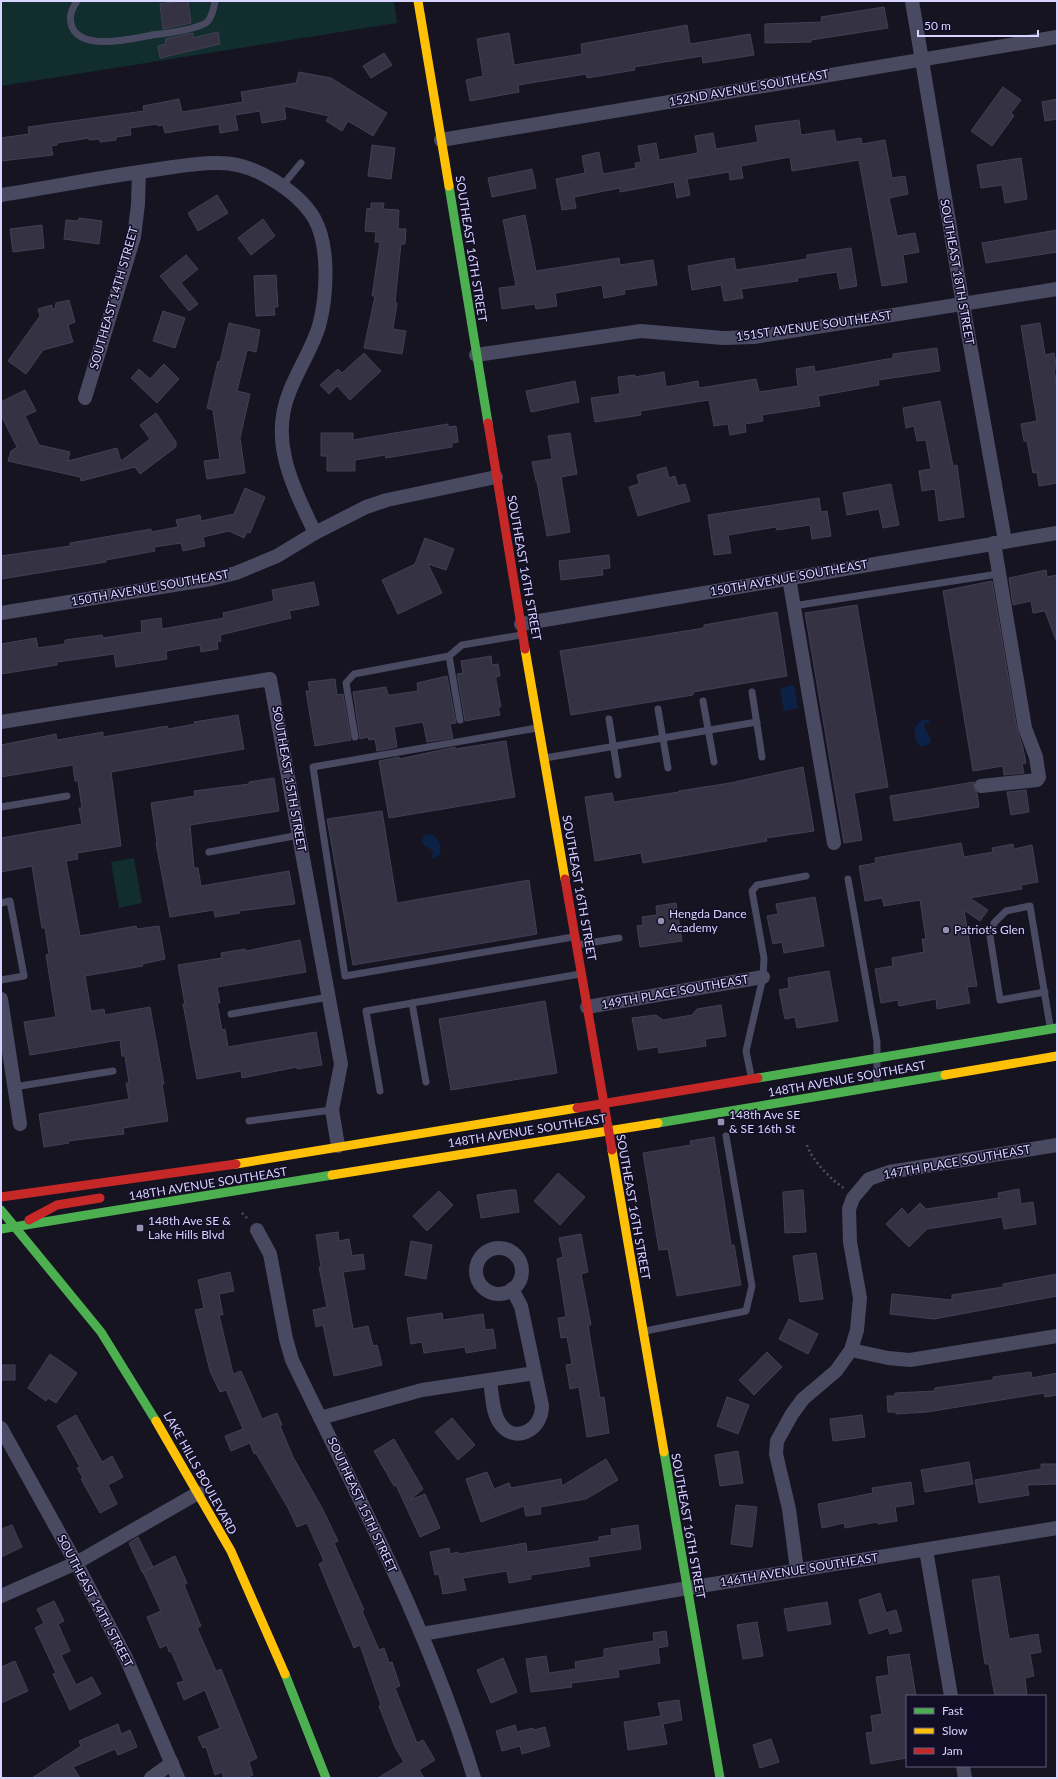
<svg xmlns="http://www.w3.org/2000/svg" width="1058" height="1779" viewBox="0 0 1058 1779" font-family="Lato,sans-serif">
	<rect width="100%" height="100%" fill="#161421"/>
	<!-- green -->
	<g fill="#122d2e">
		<polygon points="1,1 394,1 397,23 1,86"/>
		<polygon points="134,858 142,903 119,908 111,862"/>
	</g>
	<!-- water -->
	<g fill="#0b2146">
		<polygon points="794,685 798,708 784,711 780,688"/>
		<path d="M921 720H929V723H925L924 726 931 739 928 745 921 747C915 742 914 734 915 727Z"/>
		<path d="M429 834C439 836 442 845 440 854L434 859 432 856 433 851 423 844 422 840 425 835Z"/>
	</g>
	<!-- building -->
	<g fill="#343243" stroke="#433f55">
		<polygon points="179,1 188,1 191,23 163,29 160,4"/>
		<polygon points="884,7 888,28 811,40 811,42 765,43 765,24 822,22 821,17"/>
		<polygon points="687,25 690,44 750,34 754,55 703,63 702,56 634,67 635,70 587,78 586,74 518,85 519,92 470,101 466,80 483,76 477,39 509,33 514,65 582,54 581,44"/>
		<polygon points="218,32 220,44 160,58 158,46 166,44 165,39 193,33 193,38"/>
		<polygon points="384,53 392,65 371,78 363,66"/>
		<polygon points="299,72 331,78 387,113 373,136 348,121 342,131 326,121 329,116 284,106 286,119 262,123 260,111 235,115 238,130 220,133 219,124 165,133 163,125 158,126 157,124 130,128 131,135 116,137 116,140 100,142 100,139 89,140 89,138 57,143 57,145 51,146 53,155 1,161 1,138 29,134 28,127 144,111 143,106 179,99 182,112 243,102 241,92 296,83"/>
		<polygon points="1003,87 1021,100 1011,113 1014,116 992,146 971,131"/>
		<polygon points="1057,99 1057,119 1045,121 1042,102"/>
		<polygon points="799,120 801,135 834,130 836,142 861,138 862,144 885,140 892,178 905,176 908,194 889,198 897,236 915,233 919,252 903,255 907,282 882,286 859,160 792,171 790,157 741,166 743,178 730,180 729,172 687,179 690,195 677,198 674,182 620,192 620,188 574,197 576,208 562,210 556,179 585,173 582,156 599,152 603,174 636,168 635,163 641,162 638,146 656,143 659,160 698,153 695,136 713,133 716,149 758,142 755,126"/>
		<polygon points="372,145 395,148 391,179 368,176"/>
		<polygon points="1021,158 1027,199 1005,203 1002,185 981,188 977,165"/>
		<polygon points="532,169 536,188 492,197 488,178"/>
		<polygon points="217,195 228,213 198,231 188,213"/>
		<polygon points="371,203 384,203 383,209 399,210 398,229 406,229 405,244 401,244 395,302 397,303 393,329 406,331 402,354 364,348 375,296 372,296 380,242 375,242 376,232 365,231 367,208 371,209"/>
		<polygon points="525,215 536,271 619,258 620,265 653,260 657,285 624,290 625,294 604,298 602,285 555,293 557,306 536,309 535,304 502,309 499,288 516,286 503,220"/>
		<polygon points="79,218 102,221 99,244 64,239 66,220 78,221"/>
		<polygon points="263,219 275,236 251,255 238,238"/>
		<polygon points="42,225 44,248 13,252 10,229"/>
		<polygon points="1057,230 1057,252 986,263 982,243"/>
		<polygon points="851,248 857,286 840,289 837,272 797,278 798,281 741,289 743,298 724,301 721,285 692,290 688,266 734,258 736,270 807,259 807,255"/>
		<polygon points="186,255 198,269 181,283 198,304 189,311 160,276"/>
		<polygon points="276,275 278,307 274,307 275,315 256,316 254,276"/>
		<polygon points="69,300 75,322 68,325 73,342 43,350 26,374 8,361 40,316 38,309 52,305 52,309 55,309 56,303"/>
		<polygon points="163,311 185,318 175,348 153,341"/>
		<polygon points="229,323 260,330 256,352 247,350 237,391 250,394 240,438 245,473 207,479 204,461 220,459 213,410 207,408 218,361 220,362"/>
		<polygon points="1040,323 1045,355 1054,353 1057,369 1054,369 1057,388 1057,483 1039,486 1037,472 1033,473 1027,441 1024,441 1021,424 1037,421 1021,326"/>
		<polygon points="937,348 940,371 878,380 879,385 818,396 820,406 762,415 763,421 745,424 746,432 730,435 728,424 714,426 709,400 640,411 641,415 595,422 591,398 620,394 618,377 635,375 635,377 664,372 666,387 698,381 699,388 756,379 759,392 798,386 796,369 814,366 815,372 893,358 893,354"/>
		<polygon points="364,353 381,371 350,400 337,386 329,394 320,385 338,369 342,373"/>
		<polygon points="164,364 179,379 157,403 131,378 139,369 150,379"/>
		<polygon points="575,381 579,402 531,412 526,391"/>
		<polygon points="25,390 36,411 25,416 39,445 70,452 68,461 117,448 121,461 150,439 140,425 156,413 176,442 176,447 140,474 135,467 81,481 80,477 8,461 11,451 17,447 1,415 1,402"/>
		<polygon points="940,401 953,466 957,465 964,517 939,521 935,489 922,491 919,471 931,469 926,440 917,441 914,426 906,428 903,408"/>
		<polygon points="448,424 448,427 456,426 458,442 452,443 452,447 386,458 385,455 355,460 355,471 327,471 327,456 321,456 321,433 353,433 353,440"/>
		<polygon points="570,433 577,474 561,477 570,532 547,536 537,481 536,481 532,462 552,459 548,436"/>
		<polygon points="666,467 669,478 675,476 678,486 685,484 690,501 638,516 629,487 639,484 637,475"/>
		<polygon points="891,484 899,525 883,528 879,509 847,515 843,493"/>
		<polygon points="245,488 265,497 250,533 247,532 244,538 229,531 203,537 205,546 183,551 181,543 154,547 155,551 106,560 106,562 1,579 1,556 70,546 70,543 151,529 151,532 178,527 176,520 200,515 201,521 234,514"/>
		<polygon points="819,498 821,512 827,511 831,536 812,539 810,525 777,530 776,527 728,535 731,553 714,555 708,515"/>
		<polygon points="425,538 454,549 446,570 428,564 442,593 398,614 382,580 415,564"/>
		<polygon points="609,555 610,568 602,569 603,575 561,580 559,561"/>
		<polygon points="1046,570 1047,577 1057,575 1056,640 1045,611 1033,613 1031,601 1013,605 1009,578"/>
		<polygon points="992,581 1017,729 1023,748 1026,763 1022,764 1024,773 1004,775 1003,766 973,771 943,591"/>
		<polygon points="314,582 319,605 289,611 291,618 220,635 221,641 217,642 218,649 201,652 200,645 166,651 167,659 116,667 114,654 57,662 57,665 1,674 1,644 36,638 38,648 65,644 65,640 102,635 103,638 142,632 141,621 161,618 162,629 224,618 223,613 274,601 272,590"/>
		<polygon points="857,605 888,787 854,793 862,840 844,843 805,613"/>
		<polygon points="777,612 787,676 693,692 693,695 571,715 560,651 704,628 704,625"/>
		<polygon points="491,656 492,665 498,664 500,676 496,677 496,681 501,707 498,707 500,715 465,721 457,674 463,673 461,661"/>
		<polygon points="447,676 456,723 450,724 453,738 427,742 423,722 394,727 397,747 377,751 375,739 369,740 368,737 360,739 353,692 386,687 388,695 391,695 418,691 417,683"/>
		<polygon points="335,679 337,695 343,694 351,740 315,746 306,691 310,691 308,682"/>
		<polygon points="238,715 244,749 111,772 121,846 77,853 78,859 66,861 80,936 136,926 137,929 159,926 165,959 142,964 143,966 85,976 91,1011 104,1009 105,1015 150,1007 164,1084 162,1084 168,1121 123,1128 124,1134 68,1141 69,1143 44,1147 39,1114 129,1099 126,1083 129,1083 125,1056 122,1056 120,1040 30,1055 24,1022 56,1017 46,955 49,954 45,928 42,928 32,866 1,872 1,838 82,824 79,808 82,808 78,781 75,781 73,765 1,777 1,745 56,734 57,740 103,732 103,737 167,726 168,729 195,724 194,722"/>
		<polygon points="506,741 515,797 389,818 379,761 399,757 399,759 455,747 455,749"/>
		<polygon points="803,767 814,831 766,838 767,841 643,863 641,853 595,861 585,797 612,793 614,802 679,792 679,791 730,783"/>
		<polygon points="274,778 279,811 190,825 194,868 198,868 201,886 289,871 295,904 239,911 240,913 215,917 214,910 170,917 156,843 157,842 151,803 195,796 194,791 249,784 249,782"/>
		<polygon points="974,782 973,787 977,793 979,807 894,821 890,796"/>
		<polygon points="1026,790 1029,812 1011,815 1007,792"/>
		<polygon points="382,811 397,903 529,880 537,934 353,965 327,819"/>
		<polygon points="961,843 964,857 993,852 992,848 1013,844 1014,849 1032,845 1038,882 1021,885 1022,889 970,898 988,910 980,921 964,910 977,986 967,987 970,1003 937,1009 936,999 899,1006 898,1000 881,1003 875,969 893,966 892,958 924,952 922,939 926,939 920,900 884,906 882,898 865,901 859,866 876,863 875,858"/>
		<polygon points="815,897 824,946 784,953 782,942 773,944 767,916 778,914 776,904"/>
		<polygon points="676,903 682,941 640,947 637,926 643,925 642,917 657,915 656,906"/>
		<polygon points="300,940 306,972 217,987 220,1003 217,1003 222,1030 225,1029 228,1047 316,1032 322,1065 297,1069 297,1067 242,1078 241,1071 197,1079 183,1004 185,1004 178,965 222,958 221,953 245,949 246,951"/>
		<polygon points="829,971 838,1021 797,1028 795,1017 785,1019 779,990 789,988 788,978"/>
		<polygon points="545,1001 557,1073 451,1090 439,1019"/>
		<polygon points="721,1005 726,1036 705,1039 706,1046 659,1053 658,1047 638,1050 632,1018 656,1015 663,1020 692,1015 697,1009"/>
		<polygon points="714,1137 731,1245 734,1245 741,1285 677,1296 668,1249 659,1250 643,1153 691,1145 690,1141"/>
		<polygon points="558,1173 585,1197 560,1225 534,1201"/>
		<polygon points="1019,1189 1021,1204 1033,1202 1036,1224 1004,1229 1002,1217 927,1229 909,1247 886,1224 902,1208 908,1215 920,1203 926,1209 999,1198 998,1193"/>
		<polygon points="510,1190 516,1190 519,1212 481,1218 477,1195"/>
		<polygon points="803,1190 806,1232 785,1233 783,1192"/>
		<polygon points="439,1191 453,1205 427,1231 413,1216"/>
		<polygon points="338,1232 339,1241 349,1239 352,1256 363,1254 365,1269 343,1272 353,1329 368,1326 373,1346 377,1345 382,1365 334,1376 323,1325 316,1327 313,1310 327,1307 319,1267 321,1267 316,1235"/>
		<polygon points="581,1234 588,1272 581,1274 591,1325 588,1325 600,1398 604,1397 609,1433 587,1437 579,1387 570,1389 566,1365 572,1364 567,1337 561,1338 558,1318 566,1317 557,1259 563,1257 559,1238"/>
		<polygon points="411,1241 432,1245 426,1279 405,1275"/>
		<polygon points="816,1253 823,1299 800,1302 793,1256"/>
		<polygon points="230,1272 234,1291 219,1294 223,1315 219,1315 233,1374 241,1371 262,1419 277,1413 282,1425 280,1426 293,1457 322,1508 338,1541 334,1543 364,1610 362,1611 379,1650 384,1648 389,1663 392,1662 400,1686 395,1688 417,1743 423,1740 435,1760 419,1770 424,1778 378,1778 404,1762 395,1747 379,1706 381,1705 360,1645 354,1648 319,1564 324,1561 307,1523 297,1527 288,1508 256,1453 254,1454 250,1443 231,1451 225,1436 243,1429 226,1390 220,1392 210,1371 195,1310 204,1308 198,1280"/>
		<polygon points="1057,1274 1057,1296 934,1319 890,1314 892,1294 952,1300 952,1295 1003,1287 1003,1284"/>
		<polygon points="442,1313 443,1320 483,1314 485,1330 493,1329 496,1348 466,1353 465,1347 424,1353 422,1342 411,1344 407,1318"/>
		<polygon points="789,1319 818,1334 808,1354 779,1339"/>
		<polygon points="767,1352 782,1367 754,1395 739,1380"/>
		<polygon points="50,1354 77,1373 56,1403 48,1398 46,1401 28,1388"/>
		<rect x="1" y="1365" width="14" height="15"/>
		<polygon points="1031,1372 1032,1378 1057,1373 1057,1395 1045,1397 1044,1393 927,1412 896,1414 896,1412 888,1412 887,1396 895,1396 895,1393 935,1391 935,1388 993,1380 993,1377"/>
		<polygon points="727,1397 749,1405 738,1434 717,1426"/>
		<polygon points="76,1415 102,1462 112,1456 123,1477 108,1485 117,1504 100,1513 81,1479 83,1478 77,1468 80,1467 57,1426"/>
		<polygon points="862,1415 865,1437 833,1441 830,1419"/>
		<polygon points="452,1418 475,1445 458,1460 435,1432"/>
		<polygon points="394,1439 423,1489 410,1500 425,1494 440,1528 420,1537 396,1485 394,1486 374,1451"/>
		<polygon points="738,1451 743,1483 720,1486 715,1455"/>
		<polygon points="606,1459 618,1480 586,1499 540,1507 541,1514 526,1516 524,1506 481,1522 466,1479 487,1472 494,1489 509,1483 511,1488 561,1479 562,1486"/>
		<polygon points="969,1462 973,1484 925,1492 921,1470"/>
		<polygon points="1041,1464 1057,1464 1057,1484 1027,1485 1029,1495 979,1503 975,1480 1041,1469"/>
		<polygon points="911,1482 914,1504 895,1507 897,1521 878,1524 877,1522 845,1528 844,1523 822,1528 818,1504 873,1493 872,1488"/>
		<polygon points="736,1505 757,1507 752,1547 731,1544"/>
		<polygon points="12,1525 22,1547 1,1557 1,1529"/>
		<polygon points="638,1525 641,1549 588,1557 590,1566 531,1575 531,1579 509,1583 507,1571 463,1578 466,1590 443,1594 439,1574 435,1575 430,1552 449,1548 450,1554 458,1552 459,1554 526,1543 527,1552 599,1541 599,1537 612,1535 611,1529"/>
		<polygon points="138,1537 153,1567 142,1572 129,1543"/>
		<polygon points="175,1556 187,1583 184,1585 201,1626 197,1628 216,1671 221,1669 257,1758 249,1762 253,1775 244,1778 224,1778 222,1772 215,1775 206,1747 203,1748 198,1737 220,1728 205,1690 184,1700 177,1683 184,1681 171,1651 169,1652 167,1645 160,1648 147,1617 161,1611 143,1572"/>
		<polygon points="999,1576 1009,1639 1038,1634 1041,1652 1030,1654 1034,1676 1025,1678 1027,1696 995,1696 989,1664 985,1664 972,1580"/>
		<polygon points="880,1593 886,1613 896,1610 902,1631 890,1634 888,1628 869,1634 859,1600"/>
		<polygon points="54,1601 64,1621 58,1624 70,1651 61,1655 76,1685 92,1677 101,1694 70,1710 53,1674 56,1673 35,1628 44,1623 37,1609"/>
		<polygon points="827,1602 831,1624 788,1631 784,1609"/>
		<polygon points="757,1622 763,1656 743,1659 737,1625"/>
		<polygon points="666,1631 668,1646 658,1648 660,1663 618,1670 619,1677 571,1683 572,1687 531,1692 526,1659 546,1656 549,1673 576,1669 575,1662 604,1657 604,1649 654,1641 653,1633"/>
		<polygon points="909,1654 916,1696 907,1696 907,1758 871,1764 866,1733 873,1732 871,1716 882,1714 876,1677 889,1675 887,1657"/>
		<polygon points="503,1658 517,1692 491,1703 477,1670"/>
		<polygon points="15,1661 28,1691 1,1703 1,1667"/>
		<polygon points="679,1700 682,1720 663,1724 667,1744 628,1750 624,1722 661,1716 658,1703"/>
		<polygon points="118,1724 121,1734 130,1730 137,1747 118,1755 115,1749 73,1767 80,1778 32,1778 81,1746 79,1741"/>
		<polygon points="515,1725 517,1732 533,1728 534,1730 545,1727 550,1746 522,1754 520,1746 502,1751 496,1731"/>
		<polygon points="771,1739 779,1762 760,1768 753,1745"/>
	</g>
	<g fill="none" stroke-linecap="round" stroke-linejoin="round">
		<!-- path -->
		<g stroke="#445160" stroke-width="2.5" stroke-dasharray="2 3" stroke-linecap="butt">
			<path d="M807 1145C811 1159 832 1181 844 1188"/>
			<polyline points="242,1213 248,1219"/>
		</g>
		<!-- lane -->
		<g stroke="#4a4962" stroke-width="7">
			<path d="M77 1C72 9 68 17 72 27 82 51 131 39 152 35 163 34 201 29 208 21 212 16 214 8 215 1"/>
			<polyline points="282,186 301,163"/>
			<polyline points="793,606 998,574"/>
			<polyline points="449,656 460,720"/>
			<polyline points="752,692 762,757"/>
			<polyline points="703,701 714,762"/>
			<polyline points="658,709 668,768"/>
			<polyline points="609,719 618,775"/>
			<polyline points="537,728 313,767 345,976 573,937"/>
			<polyline points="355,737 346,683 354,674 449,656 462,645 521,635"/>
			<polyline points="545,758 757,722"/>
			<polyline points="1,807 67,796"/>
			<polyline points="209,852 299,835"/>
			<polyline points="848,879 877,1042 877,1085"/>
			<polyline points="1,903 10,901 24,976 1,980"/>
			<polyline points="577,945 619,938"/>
			<polyline points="1045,992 1000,1000 990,936 994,923 1006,911 1030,906 1050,1026"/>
			<polyline points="412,1003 426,1082"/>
			<polyline points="231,1014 329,997"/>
			<polyline points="751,1076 746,1051 763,977 764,958 752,891 757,885 806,876"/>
			<polyline points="14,1087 113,1071"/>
			<polyline points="380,1091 366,1011 580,974"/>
			<polyline points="249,1121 332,1110"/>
			<polyline points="645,1331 746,1311 752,1286 726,1136"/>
		</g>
		<!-- street -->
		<g stroke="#4a4962" stroke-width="14">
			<polyline points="912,1 963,305 1005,541"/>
			<polyline points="441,140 1057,37"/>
			<path d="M1 195C52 187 102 177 153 170 175 167 197 162 219 163 238 163 257 170 273 180 288 189 305 203 314 218 330 246 327 296 319 326 312 349 297 371 289 393 269 443 294 488 315 533"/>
			<polyline points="476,355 641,331 723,338 754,337 1057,289"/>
			<polyline points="85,398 134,237 138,204 139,172"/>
			<polyline points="789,578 834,843"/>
			<polyline points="1,613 211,579 236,573 277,556 315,533 366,507 387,500 496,477"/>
			<polyline points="521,624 1057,533"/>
			<polyline points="1,722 270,679 341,1064 332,1110 338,1146"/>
			<polyline points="981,786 1037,780 1039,777 1036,757 1025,728 994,543"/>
			<polyline points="1,999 20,1124"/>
			<polyline points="587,1007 763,977"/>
			<path d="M257 1230 270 1254 286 1339 292 1360C358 1497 430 1633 474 1778"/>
			<circle cx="499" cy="1271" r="23"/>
			<polyline points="851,1350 888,1358 910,1360 1057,1336"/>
			<path d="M490 1380C492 1393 492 1411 499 1422 513 1445 542 1431 542 1406L521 1306 512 1289"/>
			<polyline points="320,1418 422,1390 535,1373"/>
			<polyline points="1,1428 76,1563 126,1658 178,1778"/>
			<polyline points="926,1550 951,1696"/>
			<polyline points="797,1570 789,1509 776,1454 777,1441 792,1414 803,1399 836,1371 851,1350 857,1330 860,1298 850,1242 849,1209 853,1198 869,1179 889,1172 1057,1145"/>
			<polyline points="1,1596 76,1563 198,1493"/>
			<polyline points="422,1634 670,1591 1057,1528"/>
			<polyline points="963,1766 965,1778"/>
			<polyline points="151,1778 172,1763"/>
		</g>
		<!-- fast -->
		<g stroke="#4caf50" stroke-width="9">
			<polyline points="449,186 488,423"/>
			<polyline points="758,1078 1057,1028"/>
			<polyline points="658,1123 945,1075"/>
			<polyline points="1,1210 101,1332 156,1421"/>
			<polyline points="1,1229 332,1175"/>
			<polyline points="664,1452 720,1778"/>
			<polyline points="285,1674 326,1778"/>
		</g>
		<!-- slow -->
		<g stroke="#ffc107" stroke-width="9">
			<polyline points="418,1 449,186"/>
			<polyline points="525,649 565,879"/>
			<polyline points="945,1075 1057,1056"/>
			<polyline points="612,1150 664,1452"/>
			<polyline points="236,1164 577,1108"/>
			<polyline points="332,1175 658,1123"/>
			<polyline points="156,1421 231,1551 285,1674"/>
		</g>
		<!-- jam -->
		<g stroke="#c62828" stroke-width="9">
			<polyline points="488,423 525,649"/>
			<polyline points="565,879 612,1150"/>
			<polyline points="577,1108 758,1078"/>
			<polyline points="1,1197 236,1164"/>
			<polyline points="29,1220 57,1205 100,1198"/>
		</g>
	</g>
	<!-- markers -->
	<g fill="#9591b1" stroke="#130e27" stroke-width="1.5">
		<circle cx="661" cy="921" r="4"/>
		<circle cx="946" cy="930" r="4"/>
		<rect x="717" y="1118" width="8" height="8" rx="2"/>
		<rect x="136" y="1224" width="8" height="8" rx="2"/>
	</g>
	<g text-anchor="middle" stroke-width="3" stroke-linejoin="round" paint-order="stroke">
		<!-- street labels -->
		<g font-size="12" fill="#d9d4ff" stroke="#130e27">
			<text transform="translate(749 88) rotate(-10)" y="4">152ND AVENUE SOUTHEAST</text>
			<text transform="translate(471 249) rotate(81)" y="4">SOUTHEAST 16TH STREET</text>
			<text transform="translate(957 272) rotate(80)" y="4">SOUTHEAST 18TH STREET</text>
			<text transform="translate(114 298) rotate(-74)" y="4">SOUTHEAST 14TH STREET</text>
			<text transform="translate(814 326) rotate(-8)" y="4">151ST AVENUE SOUTHEAST</text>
			<text transform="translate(524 568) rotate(80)" y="4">SOUTHEAST 16TH STREET</text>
			<text transform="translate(789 578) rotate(-10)" y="4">150TH AVENUE SOUTHEAST</text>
			<text transform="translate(150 588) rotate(-10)" y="4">150TH AVENUE SOUTHEAST</text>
			<text transform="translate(289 779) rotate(80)" y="4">SOUTHEAST 15TH STREET</text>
			<text transform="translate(579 888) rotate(80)" y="4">SOUTHEAST 16TH STREET</text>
			<text transform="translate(675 992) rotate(-10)" y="4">149TH PLACE SOUTHEAST</text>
			<text transform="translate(847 1079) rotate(-10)" y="4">148TH AVENUE SOUTHEAST</text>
			<text transform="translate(527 1131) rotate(-9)" y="4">148TH AVENUE SOUTHEAST</text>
			<text transform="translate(957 1162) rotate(-10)" y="4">147TH PLACE SOUTHEAST</text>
			<text transform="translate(208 1184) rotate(-9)" y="4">148TH AVENUE SOUTHEAST</text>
			<text transform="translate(633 1207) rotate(80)" y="4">SOUTHEAST 16TH STREET</text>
			<text transform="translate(200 1473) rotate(61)" y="4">LAKE HILLS BOULEVARD</text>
			<text transform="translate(362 1505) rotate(65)" y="4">SOUTHEAST 15TH STREET</text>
			<text transform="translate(688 1526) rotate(80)" y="4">SOUTHEAST 16TH STREET</text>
			<text transform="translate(799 1570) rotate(-9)" y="4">146TH AVENUE SOUTHEAST</text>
			<text transform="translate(95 1601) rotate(62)" y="4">SOUTHEAST 14TH STREET</text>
		</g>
		<!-- poi labels -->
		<g font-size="12" fill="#d9d4ff" stroke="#130e27" text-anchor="start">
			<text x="669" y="918">Hengda Dance<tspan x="669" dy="14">Academy</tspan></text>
			<text x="954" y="934">Patriot's Glen</text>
			<text x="729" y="1119">148th Ave SE<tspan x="729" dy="14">&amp; SE 16th St</tspan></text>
			<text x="148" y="1225">148th Ave SE &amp;<tspan x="148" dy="14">Lake Hills Blvd</tspan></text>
		</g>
	</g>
	<!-- border -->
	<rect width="1058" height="1779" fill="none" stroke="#d9d4ff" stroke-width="4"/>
	<!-- legend -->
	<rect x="906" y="1695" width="140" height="72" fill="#130e27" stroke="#625d7d"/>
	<rect x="914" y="1708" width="20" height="6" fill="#4caf50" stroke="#625d7d"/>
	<text x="942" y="1715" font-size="12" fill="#d9d4ff">Fast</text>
	<rect x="914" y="1728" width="20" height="6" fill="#ffc107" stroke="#625d7d"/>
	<text x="942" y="1735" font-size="12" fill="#d9d4ff">Slow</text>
	<rect x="914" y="1748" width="20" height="6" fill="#c62828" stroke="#625d7d"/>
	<text x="942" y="1755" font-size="12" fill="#d9d4ff">Jam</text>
	<!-- scale -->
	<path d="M918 30v6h120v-6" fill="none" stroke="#d9d4ff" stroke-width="2"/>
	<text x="924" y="30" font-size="12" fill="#d9d4ff" stroke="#130e27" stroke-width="3" paint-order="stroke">50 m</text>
</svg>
